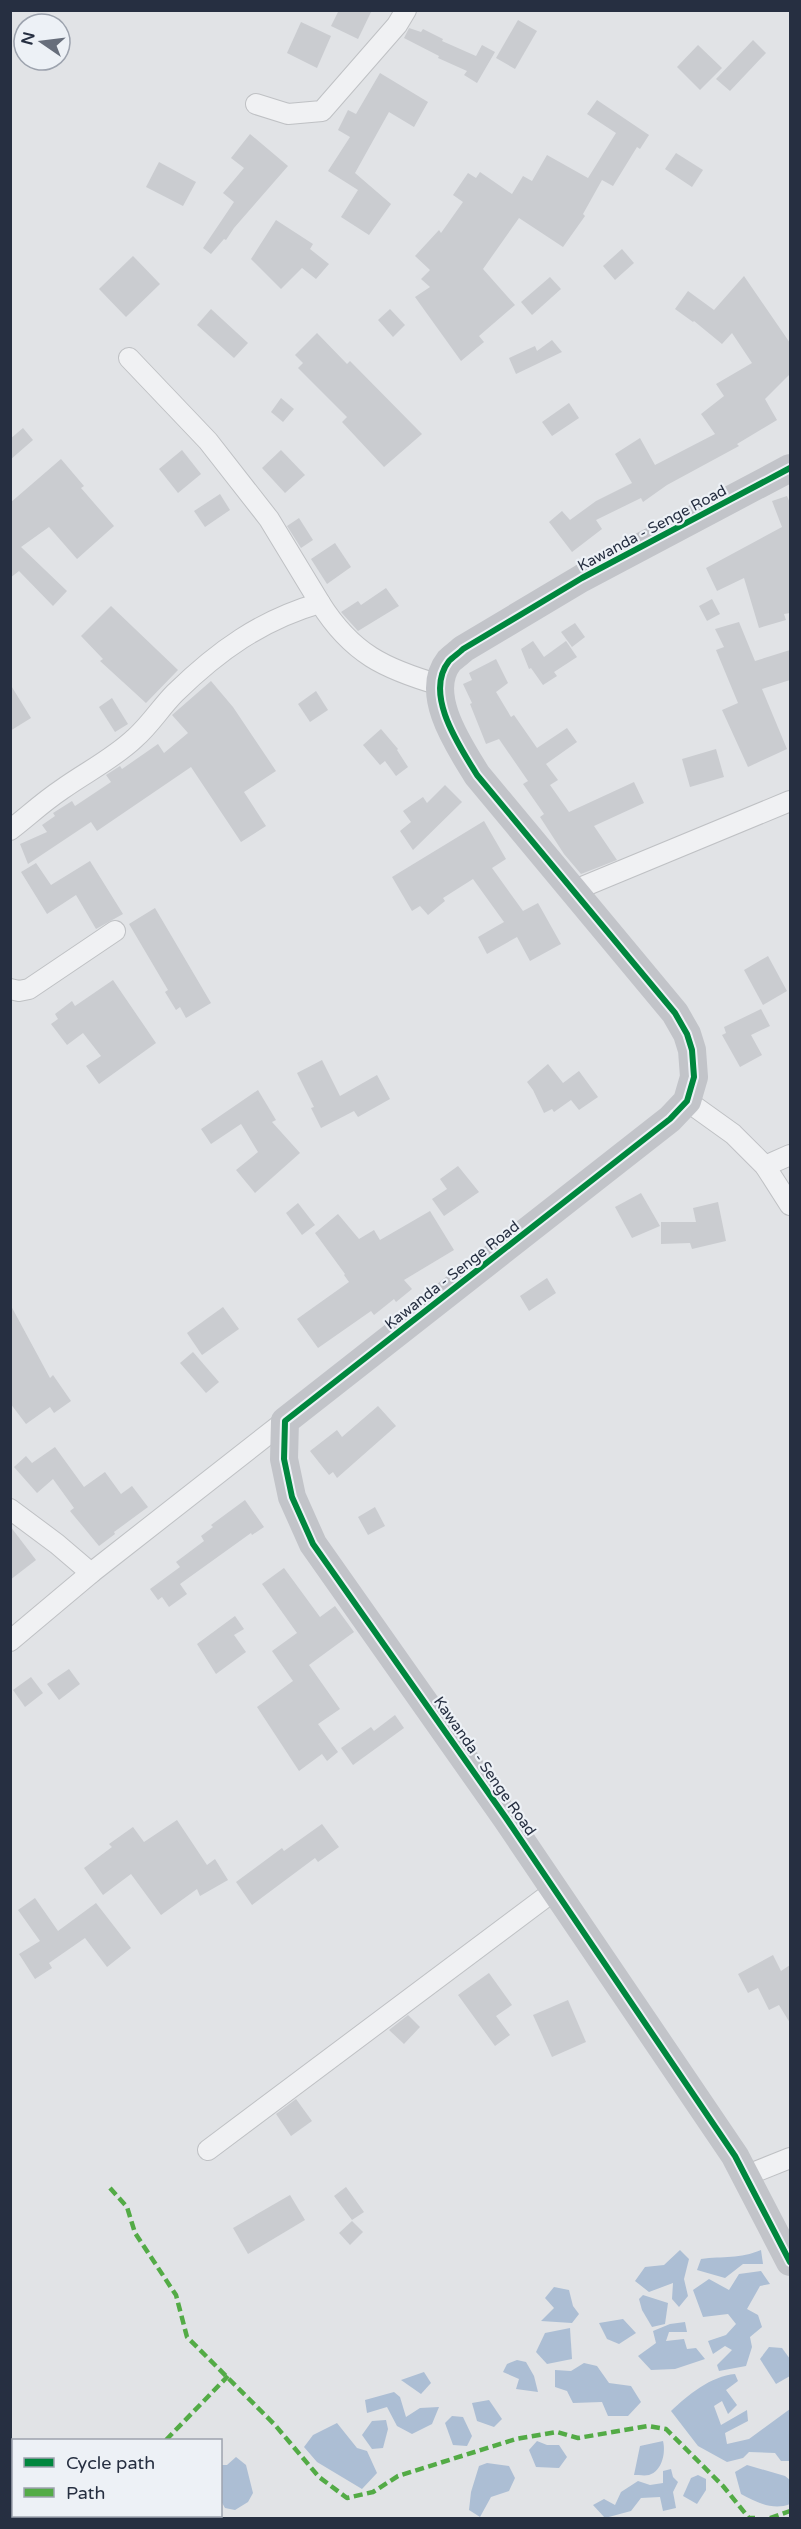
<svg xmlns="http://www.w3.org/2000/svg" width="801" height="2529" viewBox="0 0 801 2529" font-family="'Varela Round',sans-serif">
	<rect width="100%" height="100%" fill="#e1e3e6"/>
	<!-- water -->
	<g fill="#acbed4">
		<polygon points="680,2250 689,2259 684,2279 688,2296 679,2307 672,2299 673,2283 649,2292 635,2281 645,2267 664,2265"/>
		<path d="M761 2250 763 2264H743L725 2278 697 2270 701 2259C723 2256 740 2259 761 2250Z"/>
		<polygon points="761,2271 770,2284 760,2286 747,2309 758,2315 762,2327 750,2337 752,2347 746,2366 719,2371 717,2365 732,2350 725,2346 713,2354 708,2341 726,2335 736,2324 728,2314 703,2317 693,2290 709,2279 729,2290 739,2274"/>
		<polygon points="554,2287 569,2290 573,2306 579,2314 572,2323 541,2321 554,2308 545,2298"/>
		<polygon points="643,2295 668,2303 665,2324 652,2327 642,2310 639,2299"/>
		<polygon points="623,2319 636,2333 619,2344 607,2339 599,2323"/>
		<polygon points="685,2322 687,2332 669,2332 666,2341 684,2339 687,2349 696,2348 705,2359 675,2369 651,2370 638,2356 656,2343 653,2331 670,2324"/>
		<polygon points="570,2328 572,2359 547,2364 536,2352 545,2333"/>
		<polygon points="769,2347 782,2348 790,2359 790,2376 776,2384 760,2359"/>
		<polygon points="517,2360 526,2362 534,2376 538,2392 516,2389 519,2379 503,2372 507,2364"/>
		<polygon points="584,2363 597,2366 609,2383 631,2386 641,2402 628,2416 608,2416 602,2402 573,2403 567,2391 555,2387 555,2370 571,2371"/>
		<polygon points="424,2372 431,2383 421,2394 401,2380"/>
		<path d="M735 2374 738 2381 726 2390 737 2405 728 2414 722 2401 714 2406 721 2425 747 2410 748 2421 725 2433 727 2444 749 2439 790 2409V2464L789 2461H781L775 2453 749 2452 743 2458 727 2462 698 2446 671 2411C688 2395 711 2376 735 2374Z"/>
		<polygon points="394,2392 400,2397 406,2417 420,2408 439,2407 432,2424 412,2434 397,2426 387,2407 367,2413 365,2400"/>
		<polygon points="489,2400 502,2419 494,2427 477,2421 472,2403"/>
		<polygon points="452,2416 463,2417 472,2436 467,2446 453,2445 445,2423"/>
		<polygon points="386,2420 388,2429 383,2448 372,2449 362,2435 372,2421"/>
		<polygon points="337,2423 357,2448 367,2451 377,2473 362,2489 317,2462 304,2447 313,2435"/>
		<polygon points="537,2441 547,2445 559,2445 567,2457 559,2468 536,2467 529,2450"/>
		<path d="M663 2441C666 2453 662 2471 649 2475 645 2476 638 2475 634 2475L640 2446Z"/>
		<polygon points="236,2457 246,2465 253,2493 248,2502 235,2510 225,2508 221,2501 220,2465 227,2465"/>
		<polygon points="487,2463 509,2466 515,2478 509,2491 491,2497 480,2517 469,2510 471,2492 479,2466"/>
		<path d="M747 2465 785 2476 790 2480V2504C773 2511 756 2502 741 2494L735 2472Z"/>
		<polygon points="671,2469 673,2477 678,2482 673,2492 676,2508 663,2511 660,2497 641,2498 631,2511 605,2518 593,2505 604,2499 615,2505 621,2492 638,2481 650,2485 663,2483 663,2471"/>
		<polygon points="698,2475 706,2479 706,2490 697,2504 683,2496 691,2478"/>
	</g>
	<!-- building -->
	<g fill="#caccd0">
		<polygon points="339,10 372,10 358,39 331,26"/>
		<polygon points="518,20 537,31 515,69 496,58"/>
		<polygon points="301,22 331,36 317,68 287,53"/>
		<polygon points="409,28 421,32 423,29 443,39 442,41 476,56 482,45 495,52 477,83 464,75 467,71 438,58 439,56 404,38"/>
		<polygon points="753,40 766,53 730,91 716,79"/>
		<polygon points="698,45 722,68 700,90 677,67"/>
		<polygon points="380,73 428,102 414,127 389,112 355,173 391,204 369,235 341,217 358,190 328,171 350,137 338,130 348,110 356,114"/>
		<polygon points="597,100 649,135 640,149 637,147 613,186 602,180 583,214 585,216 563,247 519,218 483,269 515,305 479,336 484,342 461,361 415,297 430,287 421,279 430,270 415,256 439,230 441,233 463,202 453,195 468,173 476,178 480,172 512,194 523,176 532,181 547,155 588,178 616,133 587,114"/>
		<polygon points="250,134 288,166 234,228 226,240 224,239 211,254 203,248 234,202 223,193 244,168 231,158"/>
		<polygon points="676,153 703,170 692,187 665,169"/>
		<polygon points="159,162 196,182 183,206 146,187"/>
		<polygon points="276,220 313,244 310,249 329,264 316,279 302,268 281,289 251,259"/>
		<polygon points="622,249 634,263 615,280 603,266"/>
		<polygon points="133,256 160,284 126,317 99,289"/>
		<polygon points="744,276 790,343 790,374 765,399 777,420 737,444 739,446 667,485 643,502 641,498 596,520 602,529 572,552 549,522 562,511 570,520 596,501 632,483 615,454 640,438 655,465 715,434 701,414 724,396 716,384 752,363 732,333 722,344 694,321 693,322 675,309 688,291 714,310"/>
		<polygon points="550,277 561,289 532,315 521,302"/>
		<polygon points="211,309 248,343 234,358 197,325"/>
		<polygon points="390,309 405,325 393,337 378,320"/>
		<polygon points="317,333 347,364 350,361 422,434 384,467 342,422 347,417 298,368 303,363 295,355"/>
		<polygon points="552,340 562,352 516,374 509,358 535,346 537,351"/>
		<polygon points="281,398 294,409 283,422 271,412"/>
		<polygon points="569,403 579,418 552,436 542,422"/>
		<polygon points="23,428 33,440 10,460 10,439"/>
		<polygon points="182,450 201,474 178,493 159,469"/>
		<polygon points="281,450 305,475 285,493 262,468"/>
		<polygon points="61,459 84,486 81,488 114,526 77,559 49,527 21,547 67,591 53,606 19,571 10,578 10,503"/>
		<polygon points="220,494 230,510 205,527 194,511"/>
		<polygon points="787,496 790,503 790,613 784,614 786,620 759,628 744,578 717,591 706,568 782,527 772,501"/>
		<polygon points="299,518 313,540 301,548 287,526"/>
		<polygon points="335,543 351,567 327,584 311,559"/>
		<polygon points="386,588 399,606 358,631 341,612 358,601 361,605"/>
		<polygon points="712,599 720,614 707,621 699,606"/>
		<polygon points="111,606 178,670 146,703 100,661 103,659 81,636"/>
		<polygon points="739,622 755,661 790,650 790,680 762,689 787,749 748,767 722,710 738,703 716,650 724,647 715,629"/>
		<polygon points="575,623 585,637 572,647 561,632"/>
		<polygon points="533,641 544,657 566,641 577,657 554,672 557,676 543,685 531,668 529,669 521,649"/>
		<polygon points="496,659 508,683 496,692 511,717 514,715 537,748 567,728 577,742 546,764 558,780 550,785 569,812 634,782 644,803 594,826 617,860 581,874 564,854 540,817 544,814 523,784 528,781 499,739 486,744 470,704 472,703 463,684 472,680 469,673"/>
		<polygon points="211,681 233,707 276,771 244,792 266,826 241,842 191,767 97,831 91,822 28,864 20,844 47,832 42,825 55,816 53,813 72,801 75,806 111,782 106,775 120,766 122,769 158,744 164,753 188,733 172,715"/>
		<polygon points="10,684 31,718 10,731"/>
		<polygon points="316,691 328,710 310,722 298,704"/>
		<polygon points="112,698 128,724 115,732 99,707"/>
		<polygon points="381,729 398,749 397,750 408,767 396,776 385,761 380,765 363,745"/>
		<polygon points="716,749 724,777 690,787 682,759"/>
		<polygon points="445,785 462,802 413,850 400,831 411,822 403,811 423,797 427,803"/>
		<polygon points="484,821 506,859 492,868 523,911 538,903 561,944 530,961 517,937 487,954 478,937 504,922 473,879 443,898 445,901 428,915 420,906 412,911 392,877"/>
		<polygon points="90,861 123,914 96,929 76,895 47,914 21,872 36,863 51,885"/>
		<polygon points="155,908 211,1003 186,1018 180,1007 176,1010 165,992 168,990 129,924"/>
		<polygon points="768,956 787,991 763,1005 744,970"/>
		<polygon points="113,980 156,1043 99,1084 86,1066 101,1056 83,1033 67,1045 51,1024 58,1019 55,1014 72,1001 75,1006"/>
		<polygon points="761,1009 770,1026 751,1035 762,1055 740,1067 722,1035 726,1033 724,1027"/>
		<polygon points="322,1060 340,1096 377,1075 390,1099 358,1117 354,1111 321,1128 311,1108 314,1107 297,1073"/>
		<polygon points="548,1064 563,1083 579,1071 598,1097 579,1110 571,1100 554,1112 552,1109 544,1113 533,1090 527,1082"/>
		<polygon points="258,1090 276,1120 272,1122 300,1153 255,1193 236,1170 258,1152 241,1124 211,1144 201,1129"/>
		<polygon points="458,1166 479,1192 444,1216 432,1199 447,1189 440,1179"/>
		<polygon points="641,1193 660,1226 632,1238 615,1207"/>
		<polygon points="718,1202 726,1241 692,1249 690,1243 661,1244 661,1222 696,1222 693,1208"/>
		<polygon points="298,1203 315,1225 302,1235 286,1213"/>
		<polygon points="430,1211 454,1250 404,1280 412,1289 396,1302 394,1299 374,1315 371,1311 318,1348 297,1319 349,1282 344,1275 345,1274 315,1233 338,1214 359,1239 374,1230 380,1240"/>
		<polygon points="547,1278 556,1293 529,1311 520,1296"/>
		<polygon points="10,1304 50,1378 53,1375 71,1401 54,1413 50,1407 26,1424 10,1403"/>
		<polygon points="223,1307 239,1329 202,1355 187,1333"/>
		<polygon points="193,1352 219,1382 206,1393 180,1363"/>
		<polygon points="378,1406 396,1426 337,1478 333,1472 329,1475 310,1451 337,1430 342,1437"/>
		<polygon points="55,1447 84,1487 105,1472 121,1494 132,1486 148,1507 114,1532 115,1534 99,1546 70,1511 74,1508 53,1479 37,1493 14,1467 26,1456 32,1463"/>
		<polygon points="245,1500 264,1527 252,1535 251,1533 180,1584 187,1594 169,1607 162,1597 158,1600 150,1589 180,1567 176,1562 204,1541 201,1536 213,1527 211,1525"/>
		<polygon points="375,1507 385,1526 368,1535 358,1517"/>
		<polygon points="10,1526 36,1560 10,1580"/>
		<polygon points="284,1568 320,1617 335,1606 354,1632 309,1665 340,1709 318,1724 338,1752 327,1761 322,1754 299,1771 257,1707 293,1681 272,1651 297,1633 262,1584"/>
		<polygon points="235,1616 244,1629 234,1635 246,1652 216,1674 197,1644"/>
		<polygon points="69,1669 80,1684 59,1700 47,1684"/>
		<polygon points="31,1677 43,1693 25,1707 13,1690"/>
		<polygon points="395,1715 404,1728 353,1765 341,1748 371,1727 374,1731"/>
		<polygon points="177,1820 207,1865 215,1859 228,1880 200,1896 197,1889 161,1915 131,1874 103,1895 84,1868 112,1847 109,1844 133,1827 144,1842"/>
		<polygon points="322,1824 339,1847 318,1862 315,1858 252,1905 236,1882 282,1848 284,1851"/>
		<polygon points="35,1898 58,1931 96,1903 131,1948 107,1967 85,1938 49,1963 52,1968 35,1979 19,1954 40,1941 18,1910"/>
		<polygon points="773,1955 781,1971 790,1965 790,2023 779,2005 769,2010 758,1988 748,1993 738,1974"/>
		<polygon points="489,1973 512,2005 496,2016 510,2035 495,2046 458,1995"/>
		<polygon points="568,2000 586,2042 552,2057 533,2015"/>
		<polygon points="408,2015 420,2027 404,2044 389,2030"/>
		<polygon points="296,2099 312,2121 291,2136 276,2114"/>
		<polygon points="346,2187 364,2212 352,2220 334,2196"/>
		<polygon points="290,2195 305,2220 248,2254 233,2228"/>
		<polygon points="352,2221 363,2232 350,2245 339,2233"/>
	</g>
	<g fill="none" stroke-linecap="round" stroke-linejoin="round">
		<!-- street casing -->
		<g stroke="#bfc1c4" stroke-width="22">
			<g id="street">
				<polyline points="256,104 288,114 322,111 397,25 406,10"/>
				<polyline points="129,358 208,441 269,519 320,603"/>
				<path d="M10 830C27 817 43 802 61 790 86 772 113 759 135 738 150 725 161 707 175 693 218 651 261 620 320 603 352 654 385 669 440 685"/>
				<polyline points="575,890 790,801"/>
				<polyline points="10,989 19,991 29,989 115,931"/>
				<polyline points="687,1101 733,1134 765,1166 790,1205"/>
				<polyline points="765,1166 790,1155"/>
				<polyline points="10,1509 57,1544 91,1573"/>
				<polyline points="10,1641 91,1573 285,1421"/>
				<polyline points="208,2150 555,1890"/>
				<polyline points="745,2176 790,2158"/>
			</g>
		</g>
		<!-- street -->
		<use href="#street" stroke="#f0f1f3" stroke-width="20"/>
		<!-- secondary -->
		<path stroke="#c2c4c9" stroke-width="28" d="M790 468 582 578 463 649C459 653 453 657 449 661 423 694 460 747 477 775L675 1013 687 1034 692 1050 694 1077 687 1101 670 1119 285 1421 284 1459 292 1497 313 1544 506 1818 735 2156 790 2262"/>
		<!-- quiet -->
		<g stroke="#53ab46" stroke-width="4.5" stroke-dasharray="9 4.5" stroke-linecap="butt">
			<polyline points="110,2188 127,2207 135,2233 176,2295 187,2337 275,2425 319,2477 347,2498 373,2492 398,2476 516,2439 557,2432 578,2438 648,2426 666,2429 723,2486 749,2518 755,2518"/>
			<polyline points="166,2440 228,2376"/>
			<polyline points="126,2518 127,2516"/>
			<polyline points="770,2518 790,2511"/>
		</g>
		<!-- cycleway casing -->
		<g stroke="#edf1f6" stroke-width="10">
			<path id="cycleway" d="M790 468 582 578 463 649C459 653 453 657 449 661 423 694 460 747 477 775L675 1013 687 1034 692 1050 694 1077 687 1101 670 1119 285 1421 284 1459 292 1497 313 1544 506 1818 735 2156 790 2262"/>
		</g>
		<!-- cycleway -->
		<use href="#cycleway" stroke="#00873e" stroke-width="6"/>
	</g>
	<g text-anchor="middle" stroke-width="4.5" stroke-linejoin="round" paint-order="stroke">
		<!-- street labels -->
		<g font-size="15" fill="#262f41" stroke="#edf1f6">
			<text transform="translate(652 528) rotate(-28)" y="5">Kawanda - Senge Road</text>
			<text transform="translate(452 1275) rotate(-38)" y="5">Kawanda - Senge Road</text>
			<text transform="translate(485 1766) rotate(55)" y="5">Kawanda - Senge Road</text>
		</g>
	</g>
	<!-- border -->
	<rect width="801" height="2529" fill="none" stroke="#262f41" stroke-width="24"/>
	<!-- legend -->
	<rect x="12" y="2439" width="210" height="78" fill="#edf1f6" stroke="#9da3ae" stroke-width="1.5"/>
	<rect x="24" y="2458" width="30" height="9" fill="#00873e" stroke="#9da3ae" stroke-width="1.5"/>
	<text x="66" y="2469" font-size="18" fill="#262f41">Cycle path</text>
	<rect x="24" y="2488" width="30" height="9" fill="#53ab46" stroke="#9da3ae" stroke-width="1.5"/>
	<text x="66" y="2499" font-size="18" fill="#262f41">Path</text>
	<!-- north arrow -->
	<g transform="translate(42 42) rotate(284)"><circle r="28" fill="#edf1f6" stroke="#9da3ae" stroke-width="1.5"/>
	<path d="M0-4.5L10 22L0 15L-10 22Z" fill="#676e7b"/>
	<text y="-9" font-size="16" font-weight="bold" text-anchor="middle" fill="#262f41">N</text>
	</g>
</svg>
